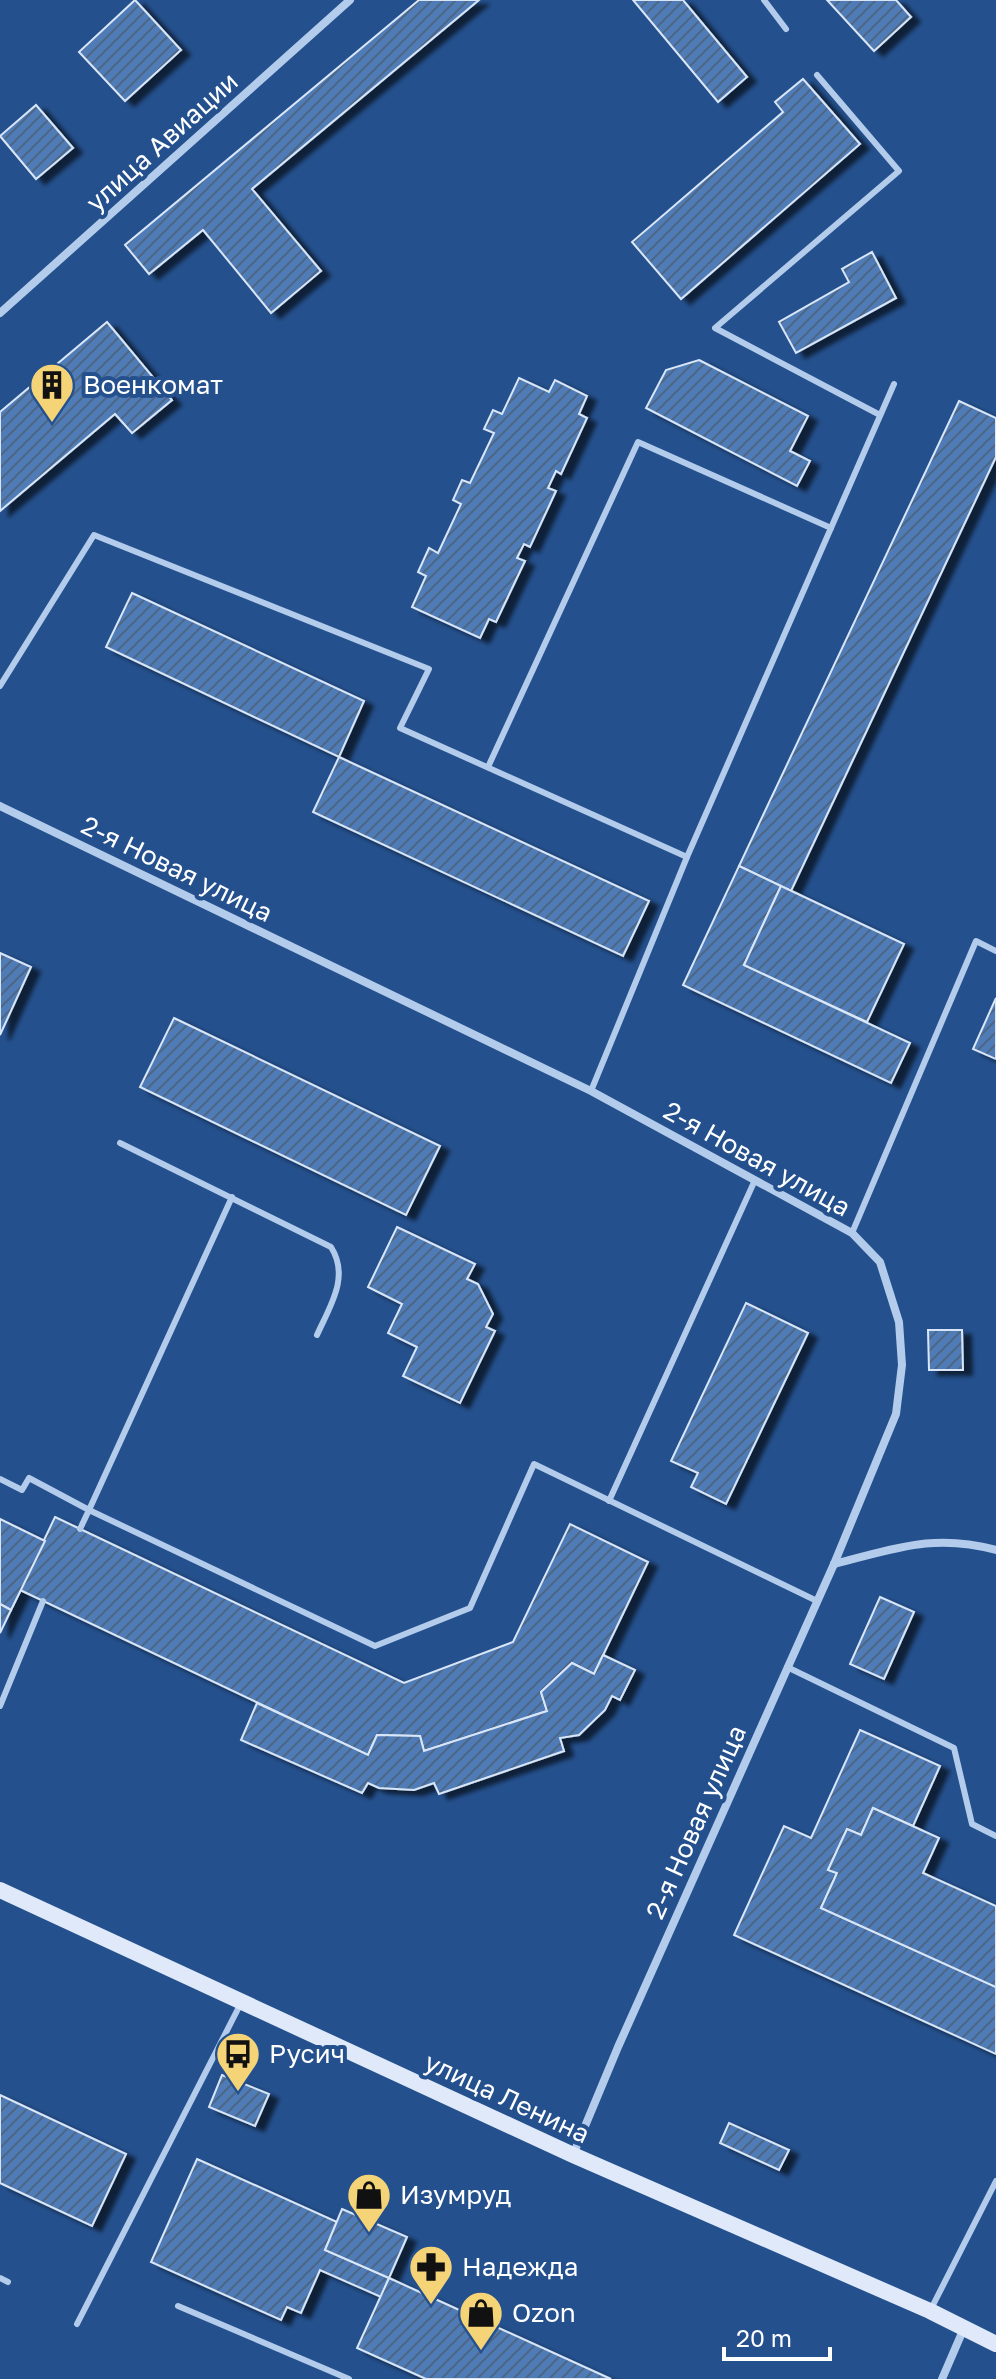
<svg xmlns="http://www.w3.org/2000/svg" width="996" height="2379" viewBox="0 0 996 2379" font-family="'Golos Text',sans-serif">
	<defs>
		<pattern id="building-hatch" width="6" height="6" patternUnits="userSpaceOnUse" patternTransform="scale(2)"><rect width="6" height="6" fill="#507cb6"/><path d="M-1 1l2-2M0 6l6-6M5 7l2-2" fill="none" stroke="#4e6686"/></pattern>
		<filter id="shadow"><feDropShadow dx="9" dy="5" stdDeviation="2" flood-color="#0009"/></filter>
	</defs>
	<rect width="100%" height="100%" fill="#24508d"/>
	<!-- building -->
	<g fill="url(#building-hatch)" stroke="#d8e6f8" stroke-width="2" filter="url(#shadow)">
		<polygon points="135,0 181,50 125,101 79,52"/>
		<polygon points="419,0 479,0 252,189 321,271 271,313 203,230 149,274 125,245"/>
		<polygon points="633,0 683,0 747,77 718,102"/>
		<polygon points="827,0 896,0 911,17 874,51"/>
		<polygon points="803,79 860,144 681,299 632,242 783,112 775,102"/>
		<polygon points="36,105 73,148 36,179 0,136"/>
		<polygon points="872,252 896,298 796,353 779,322 849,282 842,269"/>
		<polygon points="107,322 172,400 132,433 115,414 0,511 0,412"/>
		<polygon points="699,360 808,416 790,451 810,461 797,486 646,408 666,370"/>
		<polygon points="519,378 549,392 555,380 587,396 579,414 587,418 561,474 556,471 548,488 556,491 530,547 524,544 517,558 525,561 496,622 489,619 480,638 412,607 426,576 418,572 429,548 438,553 461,504 453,500 462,480 470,483 494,433 484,429 493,410 502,414"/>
		<polygon points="959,401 996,418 996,457 791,891 739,866"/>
		<polygon points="132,593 364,701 339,757 106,647"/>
		<polygon points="339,757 649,901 623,956 313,812"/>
		<polygon points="739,866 781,886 744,965 910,1043 891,1083 683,985"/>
		<polygon points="781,886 904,944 867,1022 744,965"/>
		<polygon points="0,953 31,967 0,1035"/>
		<polygon points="996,998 996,1059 973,1049"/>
		<polygon points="174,1018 440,1146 406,1215 140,1087"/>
		<polygon points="397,1227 475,1264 467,1279 478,1284 493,1314 486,1327 495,1331 460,1403 403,1376 417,1347 388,1333 402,1304 368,1287"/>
		<polygon points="746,1303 808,1333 726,1504 691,1487 698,1473 671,1461"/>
		<polygon points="928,1330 962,1330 963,1370 929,1370"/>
		<polygon points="55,1517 404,1683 513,1642 570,1524 648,1562 594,1674 572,1663 541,1692 547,1711 424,1751 420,1736 377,1735 368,1755 20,1590"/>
		<polygon points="0,1519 45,1541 11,1610 0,1604"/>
		<polygon points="880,1597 914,1612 884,1679 850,1664"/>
		<polygon points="0,1604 11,1610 0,1633"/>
		<polygon points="603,1655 635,1670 620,1700 612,1696 605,1710 579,1735 560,1738 564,1751 439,1794 434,1783 414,1790 379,1788 368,1783 362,1793 241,1740 257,1703 368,1755 377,1735 420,1736 424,1751 547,1711 541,1692 572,1663 594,1674"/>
		<polygon points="860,1730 940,1766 913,1826 873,1808 861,1835 847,1829 828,1870 837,1873 821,1908 996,1987 996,2054 734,1935 784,1826 811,1838"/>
		<polygon points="873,1808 939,1838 923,1873 996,1906 996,1987 821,1908 837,1873 828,1870 847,1829 861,1835"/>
		<polygon points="222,2075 269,2094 255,2126 209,2107"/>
		<polygon points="0,2095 126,2154 92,2226 0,2183"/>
		<polygon points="729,2123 789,2150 779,2170 720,2143"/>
		<polygon points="197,2159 337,2222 325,2250 389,2278 381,2297 320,2270 301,2313 287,2307 281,2320 151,2262"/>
		<polygon points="342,2209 407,2237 389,2278 325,2250"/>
		<polygon points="389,2278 611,2379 426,2379 357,2348"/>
	</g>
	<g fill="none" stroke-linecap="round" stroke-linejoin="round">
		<!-- lane -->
		<g stroke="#b3cceb" stroke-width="6">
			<polyline points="764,0 786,29"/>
			<polyline points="817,75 899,171 715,328 880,415"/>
			<polyline points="0,686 94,535 429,669 400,728 687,857"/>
			<polyline points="488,767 638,442 831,528"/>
			<polyline points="591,1091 687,857 894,384"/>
			<path d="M120 1143 331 1247C350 1277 330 1306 317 1335"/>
			<polyline points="852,1233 976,941 996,951"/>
			<polyline points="0,1479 22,1490 29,1478 89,1510 232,1197"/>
			<polyline points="609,1501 755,1180"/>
			<polyline points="80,1529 89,1510 375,1646 470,1608 534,1464 817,1601"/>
			<polyline points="787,1667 954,1748 972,1824 996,1836"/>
			<polyline points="0,1706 43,1601"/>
			<polyline points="0,2278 8,2282"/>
			<polyline points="178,2306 349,2379"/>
			<polyline points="930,2311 996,2181"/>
			<polyline points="77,2324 241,2003"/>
		</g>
		<!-- street -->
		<g stroke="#b3cceb" stroke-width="8">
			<polyline points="0,313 350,0"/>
			<polyline points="0,806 591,1091 852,1233 880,1262 899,1322 902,1365 896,1414 834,1564 618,2047 573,2155"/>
			<path d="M834 1564C895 1549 933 1533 996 1550"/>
			<polyline points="942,2379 964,2328"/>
		</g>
		<!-- secondary -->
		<polyline stroke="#dfe9f9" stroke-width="16" points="0,1890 573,2155 930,2311 996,2344"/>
	</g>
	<!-- icons -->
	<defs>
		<g id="building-pin" transform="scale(2.3)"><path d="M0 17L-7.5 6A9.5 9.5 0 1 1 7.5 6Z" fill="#f5d377" stroke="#24508d"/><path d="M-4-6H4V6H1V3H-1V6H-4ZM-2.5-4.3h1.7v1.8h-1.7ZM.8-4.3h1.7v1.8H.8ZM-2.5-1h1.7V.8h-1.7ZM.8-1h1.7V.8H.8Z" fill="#111"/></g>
		<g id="bus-pin" transform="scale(2.3)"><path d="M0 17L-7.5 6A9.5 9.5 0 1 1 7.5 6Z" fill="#f5d377" stroke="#24508d"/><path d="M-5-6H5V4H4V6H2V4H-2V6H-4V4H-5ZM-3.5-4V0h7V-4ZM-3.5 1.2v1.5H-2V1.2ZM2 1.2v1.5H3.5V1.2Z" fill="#111"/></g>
		<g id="shop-pin" transform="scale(2.3)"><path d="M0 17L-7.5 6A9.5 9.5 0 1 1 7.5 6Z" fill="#f5d377" stroke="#24508d"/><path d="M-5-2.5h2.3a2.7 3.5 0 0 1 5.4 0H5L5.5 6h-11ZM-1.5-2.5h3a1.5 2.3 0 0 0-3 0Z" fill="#111"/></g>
		<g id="pharmacy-pin" transform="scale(2.3)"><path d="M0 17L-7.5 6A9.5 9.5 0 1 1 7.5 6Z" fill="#f5d377" stroke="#24508d"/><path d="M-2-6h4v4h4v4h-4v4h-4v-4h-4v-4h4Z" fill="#111"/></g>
	</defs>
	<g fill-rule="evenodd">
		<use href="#building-pin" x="52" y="385"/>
		<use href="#bus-pin" x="238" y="2054"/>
		<use href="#shop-pin" x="369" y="2195"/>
		<use href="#pharmacy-pin" x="431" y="2267"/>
		<use href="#shop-pin" x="481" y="2313"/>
	</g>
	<g text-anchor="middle" stroke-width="8" stroke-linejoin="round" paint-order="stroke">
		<!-- street labels -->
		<g font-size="26" fill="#fff" stroke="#24508d">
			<text transform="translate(162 142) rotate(-42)" y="9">улица Авиации</text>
			<text transform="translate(177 869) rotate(26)" y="9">2-я Новая улица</text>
			<text transform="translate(757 1159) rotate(29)" y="9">2-я Новая улица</text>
			<text transform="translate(696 1822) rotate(-66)" y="9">2-я Новая улица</text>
			<text transform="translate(507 2098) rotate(25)" y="9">улица Ленина</text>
		</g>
		<!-- poi labels -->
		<g font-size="26" fill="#fff" stroke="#24508d" text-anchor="start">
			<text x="83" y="394">Военкомат</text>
			<text x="269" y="2063">Русич</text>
			<text x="400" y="2204">Изумруд</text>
			<text x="462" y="2276">Надежда</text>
			<text x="512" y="2322">Ozon</text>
		</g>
	</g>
	<!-- scale -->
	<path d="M724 2347v12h106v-12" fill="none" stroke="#ffffff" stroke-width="4"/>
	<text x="736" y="2347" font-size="24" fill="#ffffff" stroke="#24508d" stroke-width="6" paint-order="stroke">20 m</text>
</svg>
